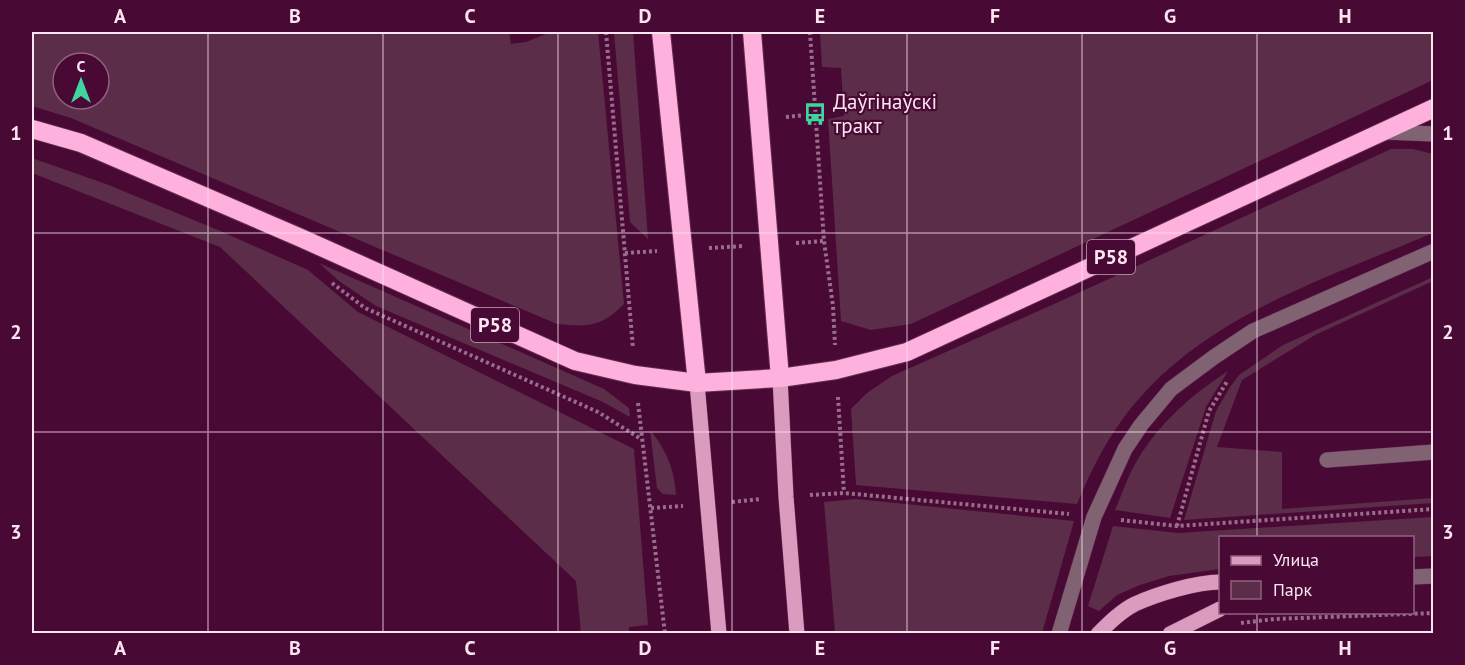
<svg xmlns="http://www.w3.org/2000/svg" width="1465" height="665" viewBox="0 0 1465 665" font-family="'PT Sans',sans-serif">
	<rect width="100%" height="100%" fill="#480a34"/>
	<!-- green -->
	<g fill="#5b2d48" fill-rule="evenodd">
		<path d="M32 32H509L511 44 526 42 551 32H598L624 304C601 327 588 327 557 324L71 118 32 106ZM63 63H99V99H63Z"/>
		<polygon points="614,32 633,32 648,239 630,222"/>
		<polygon points="820,32 1433,32 1433,80 911,324 871,330 841,321 828,119 844,116 841,68 822,67"/>
		<path d="M1391 149H1413L1433 154V233C1323 280 1196 318 1122 420 1103 446 1089 475 1077 504L856 485 851 409 867 393 892 376 1063 300Z"/>
		<polygon points="32,158 106,184 218,230 308,270 358,312 634,449 648,625 629,627 629,633 581,633 576,581 220,247 32,173"/>
		<polygon points="319,263 604,389 629,408 630,417 603,402 376,306 339,281"/>
		<polygon points="1433,277 1433,281 1315,335 1242,380 1217,447 1282,452 1282,509 1433,498 1433,503 1184,520 1216,411 1230,387 1239,375 1283,345"/>
		<path d="M1228 371 1206 407 1170 518 1115 510C1120 499 1124 487 1129 476 1150 431 1188 397 1228 371Z"/>
		<path d="M650 430C667 451 674 469 676 495L663 494 657 488Z"/>
		<polygon points="856,499 1074,521 1042,633 835,633 824,502"/>
		<polygon points="1433,517 1433,556 1413,557 1412,538 1220,538 1220,569 1169,576 1140,585 1117,595 1099,611 1088,606 1113,526 1178,533"/>
	</g>
	<g fill="none" stroke-linecap="round" stroke-linejoin="round">
		<!-- minor casing -->
		<g stroke="#652d52" stroke-width="16">
			<g id="minor">
				<polyline points="1385,132 1434,134"/>
				<polyline points="1327,460 1434,452"/>
				<polyline points="1412,577 1434,576"/>
				<polyline points="1059,634 1094,517 1125,449 1141,425 1171,389 1214,357 1253,331 1434,251"/>
			</g>
		</g>
		<!-- major casing -->
		<g stroke="#652d52" stroke-width="16">
			<g id="major">
				<polyline points="780,378 786,497 797,634"/>
				<polyline points="697,383 719,634"/>
				<path d="M1098 634C1109 623 1121 611 1135 604 1157 594 1196 582 1220 582"/>
				<polyline points="1170,634 1220,609"/>
			</g>
		</g>
		<!-- highway casing -->
		<g stroke="#652d52" stroke-width="20">
			<g id="highway">
				<polyline points="661,32 697,383"/>
				<polyline points="752,32 780,378"/>
				<polyline points="32,129 81,143 301,238 575,361 635,375 697,383 780,378 836,370 907,352 1434,108"/>
			</g>
		</g>
		<!-- path -->
		<g stroke="#9a6d8a" stroke-width="4" stroke-dasharray="3 3" stroke-linecap="butt">
			<polyline points="606,32 633,348"/>
			<polyline points="810,32 824,241 833,306 835,345"/>
			<polyline points="786,117 815,114"/>
			<polyline points="796,243 824,241"/>
			<polyline points="709,248 744,246"/>
			<polyline points="625,253 657,251"/>
			<polyline points="332,283 365,308 598,412 641,439"/>
			<polyline points="838,397 844,493"/>
			<polyline points="638,403 665,634"/>
			<polyline points="810,495 844,493 1069,514"/>
			<polyline points="732,502 761,499"/>
			<polyline points="651,508 683,506"/>
			<polyline points="1121,520 1177,526 1434,509"/>
			<polyline points="1177,526 1209,411 1228,380"/>
			<polyline points="1241,623 1274,619 1434,613"/>
		</g>
		<!-- minor -->
		<use href="#minor" stroke="#816273" stroke-width="15"/>
		<!-- major -->
		<use href="#major" stroke="#da9bbe" stroke-width="15"/>
		<!-- highway -->
		<use href="#highway" stroke="#fdb1dc" stroke-width="18"/>
	</g>
	<!-- grid -->
	<path fill="none" stroke="#fce4f1" stroke-width="1.5" stroke-opacity="0.55" d="M208 32V634M383 32V634M558 32V634M732 32V634M907 32V634M1082 32V634M1257 32V538M32 233H1434M32 432H1434M1257 612V634"/>
	<!-- icons -->
	<defs>
		<g id="bus-bare" transform="scale(1.8)"><path d="M-5-6H5V4H4V6H2V4H-2V6H-4V4H-5ZM-3.5-4V0h7V-4ZM-3.5 1.2v1.5H-2V1.2ZM2 1.2v1.5H3.5V1.2Z" fill="#42d4a0" stroke="#480a34" stroke-width="2.5" paint-order="stroke"/></g>
	</defs>
	<g fill-rule="evenodd">
		<use href="#bus-bare" x="815" y="114"/>
	</g>
	<g text-anchor="middle" stroke-width="4.5" stroke-linejoin="round" paint-order="stroke">
		<!-- shield labels -->
		<g fill="#480a34" stroke="#c6a3b8" stroke-width="1.5">
			<rect x="1087" y="240" width="48" height="34" rx="4.5"/>
			<rect x="471" y="308" width="48" height="34" rx="4.5"/>
		</g>
		<g font-size="20" font-weight="bold" fill="#fce4f1">
			<text x="1111" y="264">Р58</text>
			<text x="495" y="332">Р58</text>
		</g>
		<!-- poi labels -->
		<g font-size="21" fill="#fce4f1" stroke="#480a34" text-anchor="start">
			<text x="833" y="109">Даўгінаўскі<tspan x="833" dy="24">тракт</tspan></text>
		</g>
	</g>
	<!-- border -->
	<rect width="1465" height="665" fill="none" stroke="#480a34" stroke-width="66"/>
	<!-- legend -->
	<rect x="1219" y="536" width="195" height="78" fill="#480a34" stroke="#906180" stroke-width="1.5"/>
	<rect x="1231" y="556" width="30" height="9" fill="#da9bbe" stroke="#906180" stroke-width="1.5"/>
	<text x="1273" y="566" font-size="18" fill="#fce4f1">Улица</text>
	<rect x="1231" y="581" width="30" height="18" fill="#5b2d48" stroke="#906180" stroke-width="1.5"/>
	<text x="1273" y="596" font-size="18" fill="#fce4f1">Парк</text>
	<!-- north arrow -->
	<g transform="translate(81 81)"><circle r="28" fill="#480a34" stroke="#906180" stroke-width="1.5"/>
	<path d="M0-4.5L10 22L0 15L-10 22Z" fill="#42d4a0"/>
	<text y="-9" font-size="16" font-weight="bold" text-anchor="middle" fill="#fce4f1">С</text>
	</g>
	<rect x="33" y="33" width="1399" height="599" fill="none" stroke="#fce4f1" stroke-width="2"/>
	<g font-size="20" text-anchor="middle" font-weight="bold" fill="#fce4f1">
		<text x="120" y="23">A</text>
		<text x="295" y="23">B</text>
		<text x="470" y="23">C</text>
		<text x="645" y="23">D</text>
		<text x="820" y="23">E</text>
		<text x="995" y="23">F</text>
		<text x="1170" y="23">G</text>
		<text x="1345" y="23">H</text>
		<text x="16" y="140">1</text>
		<text x="1448" y="140">1</text>
		<text x="16" y="339">2</text>
		<text x="1448" y="339">2</text>
		<text x="16" y="539">3</text>
		<text x="1448" y="539">3</text>
		<text x="120" y="655">A</text>
		<text x="295" y="655">B</text>
		<text x="470" y="655">C</text>
		<text x="645" y="655">D</text>
		<text x="820" y="655">E</text>
		<text x="995" y="655">F</text>
		<text x="1170" y="655">G</text>
		<text x="1345" y="655">H</text>
	</g>
</svg>
